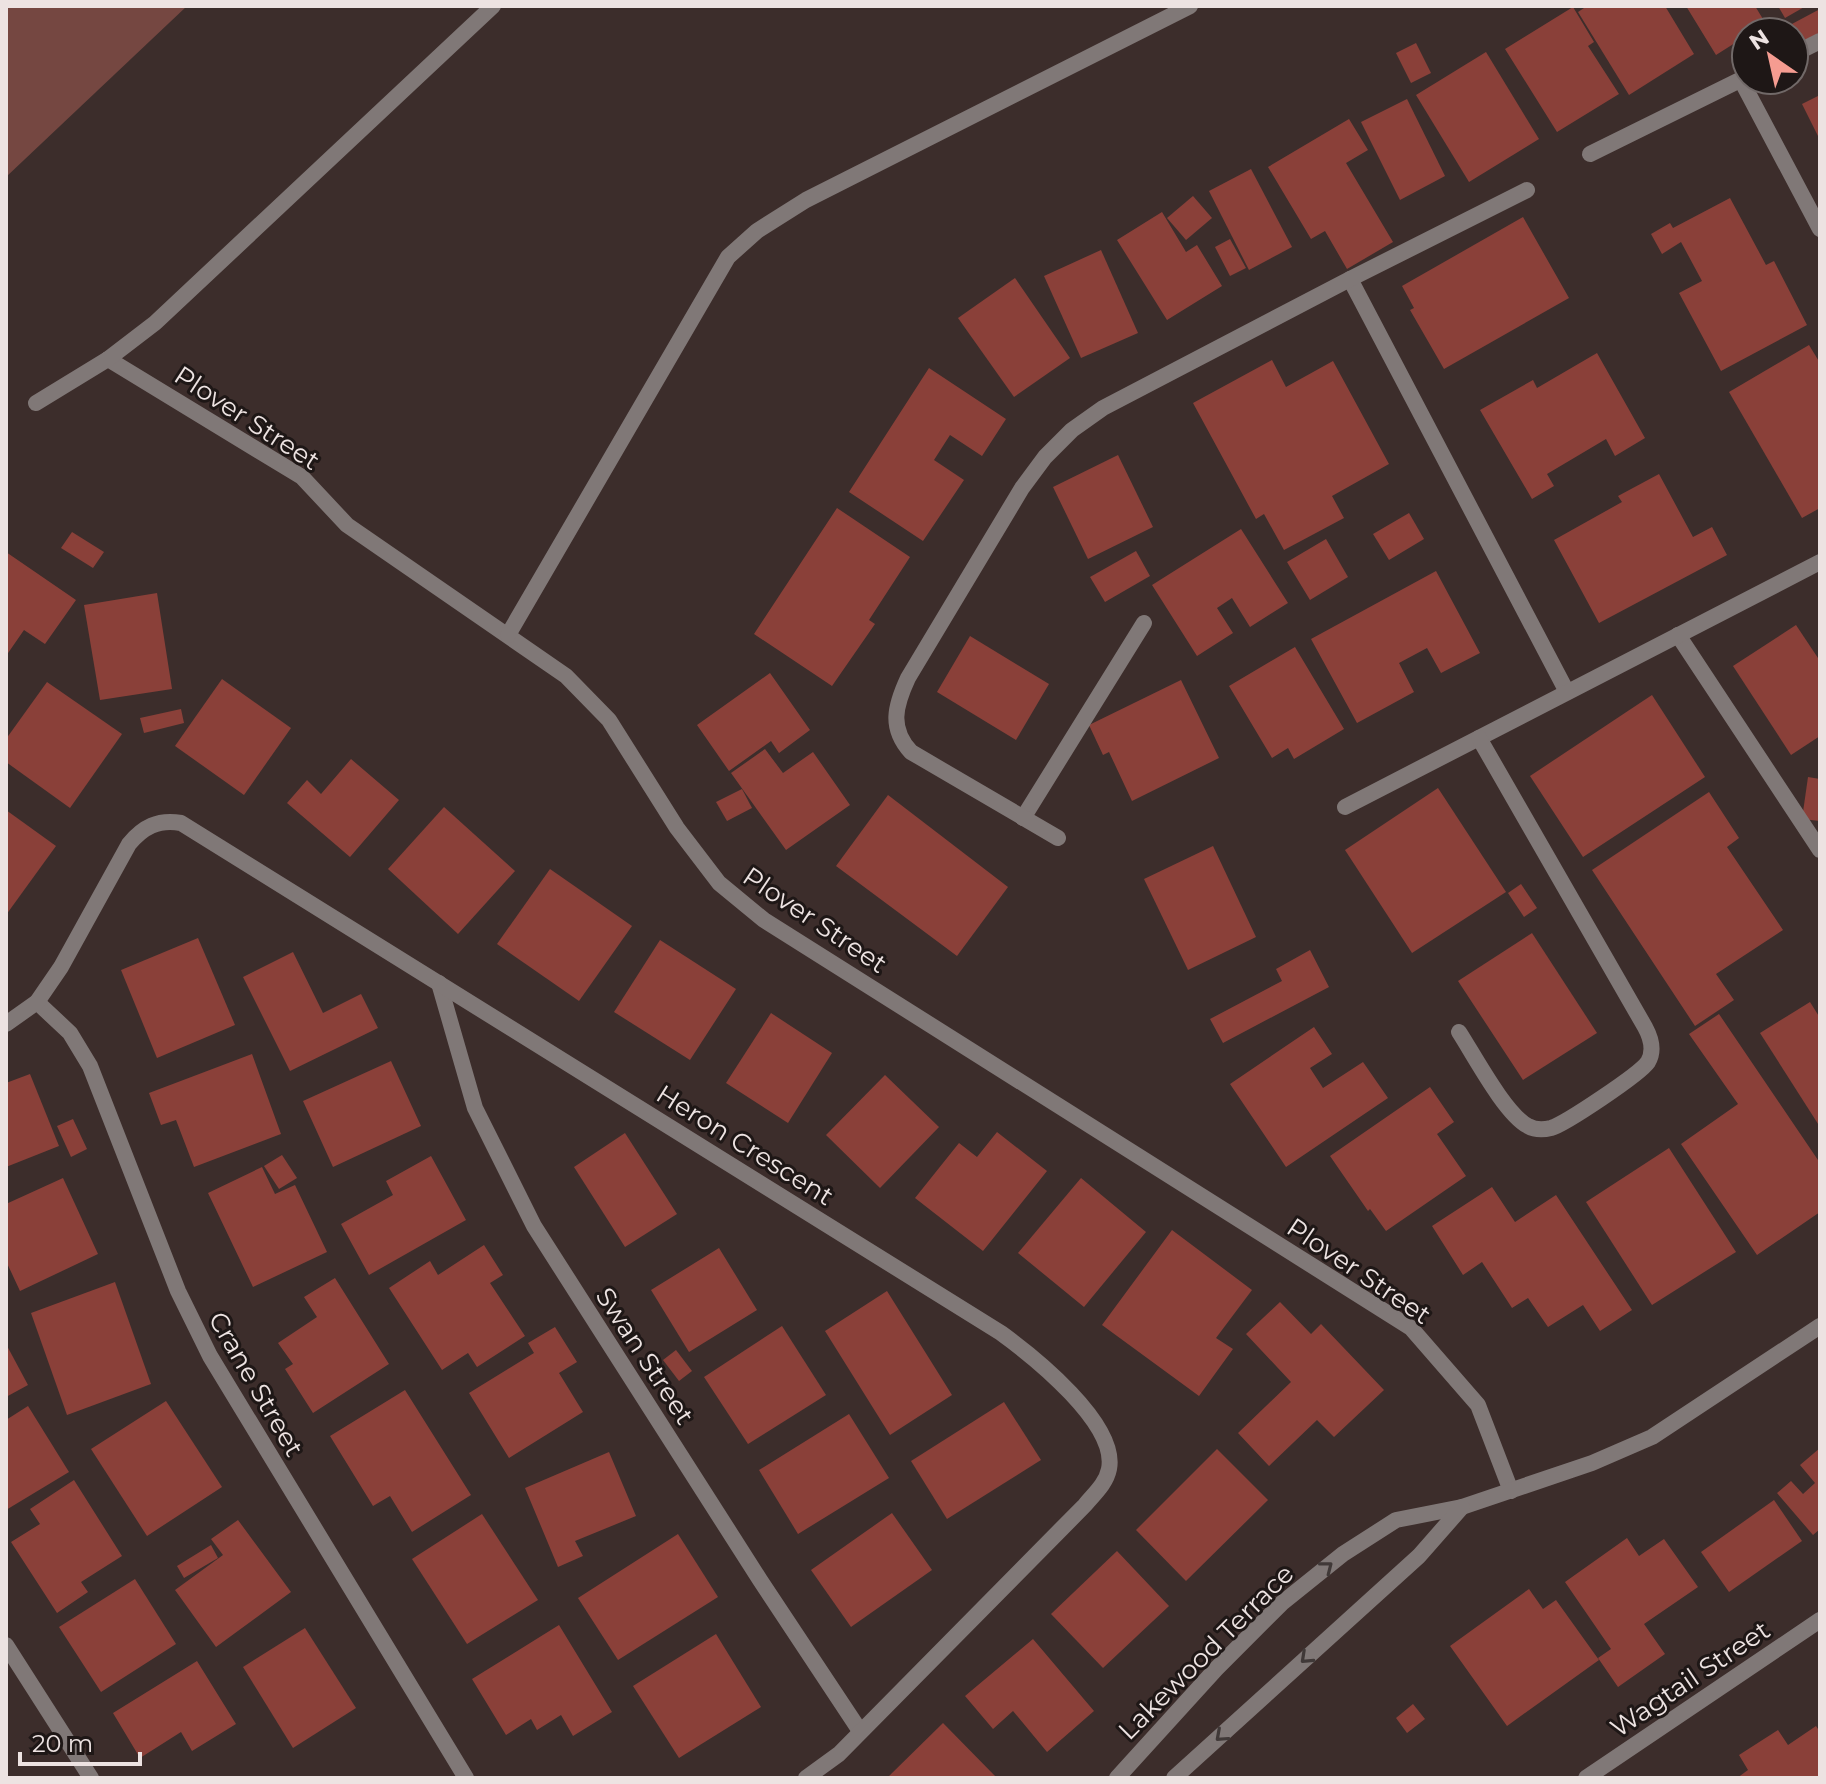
<svg xmlns="http://www.w3.org/2000/svg" width="1826" height="1784" viewBox="0 0 1826 1784" font-family="Montserrat,sans-serif">
	<rect width="100%" height="100%" fill="#3c2d2b"/>
	<!-- green -->
	<polygon fill="#754741" points="6,6 187,6 6,177"/>
	<!-- building -->
	<g fill="#8a4039">
		<polygon points="1587,6 1665,6 1694,54 1629,95 1578,12"/>
		<polygon points="1686,6 1755,6 1766,24 1753,32 1746,32 1746,36 1716,55"/>
		<polygon points="1778,6 1806,6 1785,18"/>
		<polygon points="1573,7 1594,42 1588,46 1619,94 1557,132 1505,49"/>
		<polygon points="1820,9 1820,33 1799,44 1790,25"/>
		<polygon points="1416,43 1431,73 1411,83 1396,53"/>
		<polygon points="1486,52 1539,139 1469,182 1416,95"/>
		<polygon points="1820,95 1820,140 1802,104"/>
		<polygon points="1407,99 1445,176 1400,200 1361,122"/>
		<polygon points="1349,119 1368,150 1346,163 1393,242 1347,269 1325,231 1311,239 1268,167"/>
		<polygon points="1251,169 1292,247 1249,270 1209,191"/>
		<polygon points="1193,196 1212,218 1186,240 1167,218"/>
		<polygon points="1730,198 1766,265 1774,261 1807,325 1721,371 1679,293 1702,281 1681,242 1662,254 1651,234 1670,223 1673,228"/>
		<polygon points="1162,212 1186,252 1197,245 1222,286 1167,320 1117,240"/>
		<polygon points="1523,217 1569,298 1444,369 1410,310 1414,308 1402,286"/>
		<polygon points="1230,239 1246,268 1230,276 1215,247"/>
		<polygon points="1101,250 1138,333 1081,358 1044,276"/>
		<polygon points="1015,278 1070,358 1014,397 958,318"/>
		<polygon points="1809,345 1820,363 1820,508 1802,518 1729,392"/>
		<polygon points="1597,353 1645,438 1615,456 1606,439 1547,474 1554,486 1532,499 1480,410 1533,380 1537,388"/>
		<polygon points="1272,360 1286,387 1333,361 1389,464 1332,496 1344,518 1284,550 1264,514 1256,519 1193,403"/>
		<polygon points="929,368 1006,419 982,456 950,435 934,460 964,480 923,541 849,492"/>
		<polygon points="1118,455 1153,527 1088,559 1053,487"/>
		<polygon points="1659,474 1693,537 1712,527 1727,555 1599,623 1554,540 1622,502 1618,496"/>
		<polygon points="837,508 910,557 869,620 875,624 832,686 754,634"/>
		<polygon points="1409,513 1424,539 1389,560 1373,534"/>
		<polygon points="1241,529 1288,603 1250,627 1232,598 1217,608 1233,633 1197,656 1152,585"/>
		<polygon points="72,532 104,552 93,568 61,548"/>
		<polygon points="1326,539 1348,577 1310,600 1287,562"/>
		<polygon points="1136,551 1150,576 1105,602 1090,577"/>
		<polygon points="6,552 76,600 45,644 24,630 6,656"/>
		<polygon points="1436,571 1480,653 1441,673 1427,648 1399,663 1414,692 1357,723 1311,639"/>
		<polygon points="157,593 172,689 100,700 84,605"/>
		<polygon points="1796,625 1820,661 1820,736 1791,755 1733,666"/>
		<polygon points="970,636 1049,684 1016,740 937,692"/>
		<polygon points="1295,647 1344,729 1294,759 1288,748 1272,758 1229,686"/>
		<polygon points="770,673 810,730 779,753 771,741 729,771 697,725"/>
		<polygon points="222,679 291,728 244,795 175,746"/>
		<polygon points="1181,680 1219,758 1132,801 1109,752 1103,755 1089,725"/>
		<polygon points="47,682 122,734 70,808 6,762 6,739"/>
		<polygon points="1652,695 1705,777 1583,857 1530,776"/>
		<polygon points="181,709 184,723 144,733 140,718"/>
		<polygon points="765,749 783,773 813,752 850,805 786,850 731,773"/>
		<polygon points="351,759 399,800 350,857 287,803 307,780 321,794"/>
		<polygon points="1808,777 1820,779 1820,821 1802,819"/>
		<polygon points="1438,788 1506,892 1412,953 1345,850"/>
		<polygon points="742,789 752,808 727,821 716,802"/>
		<polygon points="1709,792 1739,838 1727,847 1783,930 1716,974 1734,1000 1695,1026 1592,870"/>
		<polygon points="888,795 1008,887 957,956 836,866"/>
		<polygon points="444,807 515,871 458,934 388,869"/>
		<polygon points="6,810 56,846 6,915"/>
		<polygon points="1213,846 1256,937 1188,970 1144,879"/>
		<polygon points="550,869 632,926 579,1001 497,944"/>
		<polygon points="1521,884 1537,908 1524,917 1508,893"/>
		<polygon points="1532,933 1597,1033 1523,1080 1458,981"/>
		<polygon points="198,938 235,1025 157,1058 121,970"/>
		<polygon points="660,940 736,989 690,1060 614,1012"/>
		<polygon points="1310,950 1329,987 1223,1043 1210,1019 1282,981 1276,969"/>
		<polygon points="293,952 323,1013 361,994 378,1028 290,1071 243,977"/>
		<polygon points="1810,1002 1820,1018 1820,1127 1760,1033"/>
		<polygon points="771,1013 832,1053 788,1123 726,1083"/>
		<polygon points="1719,1014 1820,1163 1820,1212 1757,1255 1681,1144 1738,1104 1689,1034"/>
		<polygon points="1314,1027 1332,1054 1310,1068 1323,1088 1363,1062 1388,1098 1286,1167 1230,1084"/>
		<polygon points="252,1054 281,1134 194,1167 176,1120 161,1125 149,1093"/>
		<polygon points="391,1061 421,1126 333,1167 303,1101"/>
		<polygon points="30,1074 59,1146 6,1167 6,1083"/>
		<polygon points="885,1075 939,1127 880,1188 826,1135"/>
		<polygon points="1430,1087 1454,1122 1437,1134 1466,1176 1386,1231 1370,1209 1368,1211 1330,1156"/>
		<polygon points="73,1119 87,1149 71,1157 57,1126"/>
		<polygon points="997,1132 1047,1171 983,1251 915,1198 959,1143 977,1157"/>
		<polygon points="625,1133 677,1214 625,1247 574,1167"/>
		<polygon points="1669,1148 1736,1252 1652,1305 1586,1202"/>
		<polygon points="282,1155 297,1178 279,1189 264,1166"/>
		<polygon points="431,1156 466,1220 369,1275 341,1224 393,1195 386,1181"/>
		<polygon points="262,1167 275,1194 295,1185 327,1252 253,1287 208,1193"/>
		<polygon points="63,1178 98,1254 20,1291 6,1261 6,1204"/>
		<polygon points="1081,1178 1146,1232 1084,1307 1018,1253"/>
		<polygon points="1492,1187 1515,1222 1556,1195 1632,1310 1600,1331 1583,1305 1548,1327 1528,1298 1512,1308 1482,1262 1463,1275 1432,1226"/>
		<polygon points="1172,1230 1252,1290 1216,1338 1233,1349 1199,1396 1102,1325"/>
		<polygon points="484,1245 503,1275 490,1283 525,1336 477,1367 468,1353 442,1370 389,1288 430,1261 438,1275"/>
		<polygon points="719,1248 757,1310 689,1352 651,1290"/>
		<polygon points="335,1278 389,1364 313,1413 285,1369 293,1364 278,1343 317,1317 304,1297"/>
		<polygon points="115,1282 151,1384 67,1415 31,1313"/>
		<polygon points="887,1291 952,1395 890,1435 825,1331"/>
		<polygon points="1280,1302 1311,1334 1321,1324 1384,1390 1334,1437 1317,1420 1269,1466 1238,1433 1291,1382 1246,1334"/>
		<polygon points="782,1326 826,1395 748,1444 704,1377"/>
		<polygon points="555,1327 577,1362 559,1373 583,1412 509,1458 469,1393 534,1353 528,1343"/>
		<polygon points="6,1344 28,1385 6,1397"/>
		<polygon points="676,1350 692,1371 679,1381 663,1360"/>
		<polygon points="405,1390 471,1495 412,1532 390,1496 373,1506 330,1436"/>
		<polygon points="166,1401 222,1487 147,1536 91,1449"/>
		<polygon points="1004,1402 1041,1460 947,1519 911,1461"/>
		<polygon points="28,1406 69,1472 6,1510 6,1420"/>
		<polygon points="849,1414 889,1478 798,1534 759,1470"/>
		<polygon points="1820,1448 1820,1529 1813,1535 1777,1493 1791,1481 1803,1494 1815,1483 1800,1465"/>
		<polygon points="1217,1449 1268,1500 1186,1581 1136,1530"/>
		<polygon points="609,1452 636,1516 575,1541 583,1556 558,1567 525,1488"/>
		<polygon points="74,1480 122,1556 81,1582 88,1592 57,1613 11,1542 40,1524 30,1509"/>
		<polygon points="1774,1500 1802,1541 1729,1592 1701,1552"/>
		<polygon points="892,1513 932,1570 851,1627 811,1570"/>
		<polygon points="482,1514 538,1600 467,1644 412,1559"/>
		<polygon points="238,1520 291,1592 216,1647 175,1590 223,1555 211,1539"/>
		<polygon points="678,1534 718,1597 618,1660 578,1598"/>
		<polygon points="1627,1538 1639,1556 1664,1539 1698,1587 1644,1624 1665,1654 1618,1687 1598,1658 1611,1649 1565,1582"/>
		<polygon points="211,1545 218,1558 184,1578 177,1566"/>
		<polygon points="1117,1551 1169,1606 1103,1668 1051,1614"/>
		<polygon points="135,1579 176,1644 101,1692 59,1627"/>
		<polygon points="1529,1589 1543,1609 1556,1600 1599,1660 1507,1726 1450,1646"/>
		<polygon points="559,1625 612,1712 573,1736 561,1715 537,1730 531,1719 506,1735 472,1679"/>
		<polygon points="305,1628 356,1708 293,1748 243,1667"/>
		<polygon points="716,1634 761,1707 679,1758 633,1686"/>
		<polygon points="1033,1639 1094,1711 1047,1752 1013,1711 993,1729 965,1696"/>
		<polygon points="197,1661 236,1724 192,1751 181,1732 140,1758 113,1713"/>
		<polygon points="1413,1704 1425,1719 1407,1733 1396,1718"/>
		<polygon points="943,1723 997,1778 887,1778"/>
		<polygon points="1816,1726 1820,1732 1820,1778 1737,1778 1748,1770 1739,1755 1778,1730 1788,1745"/>
	</g>
	<g fill="none" stroke-linecap="round" stroke-linejoin="round">
		<!-- service -->
		<polyline stroke="#807877" stroke-width="16" points="1023,818 1144,623"/>
		<!-- minor -->
		<g stroke="#807877" stroke-width="16">
			<polyline points="1794,54 1820,41"/>
			<polyline points="1741,80 1820,229"/>
			<polyline points="1590,154 1746,77"/>
			<polyline points="1350,279 1567,692"/>
			<polyline points="108,359 302,477 347,525 566,676 609,720 677,828 719,883 764,920 1411,1328 1478,1405 1511,1491"/>
			<polyline points="36,403 108,359 155,323 493,6"/>
			<polyline points="508,635 728,257 757,231 806,200 1190,6"/>
			<polyline points="1678,635 1820,850"/>
			<polyline points="1345,807 1820,562"/>
			<path d="M1058 838 911 752C889 728 895 706 908 678L1022 488 1045 457 1072 430 1103 408 1350 279 1527 190"/>
			<polyline points="439,983 475,1108 534,1226 760,1580 860,1731"/>
			<polyline points="37,1002 70,1033 90,1066 178,1291 210,1356 466,1778"/>
			<path d="M6 1024 37 1002 61 967 129 844C143 827 158 819 181 823L1001 1333C1034 1357 1118 1424 1109 1469 1106 1484 1094 1494 1085 1505L839 1754 806 1778"/>
			<path d="M1459 1032C1474 1055 1505 1114 1528 1126 1535 1130 1543 1130 1551 1128 1565 1124 1640 1074 1648 1062 1655 1050 1651 1038 1645 1027L1479 738"/>
			<polyline points="6,1645 91,1778"/>
			<polyline points="1117,1778 1216,1669 1282,1603 1343,1554 1396,1520 1462,1507 1592,1463 1652,1437 1820,1326"/>
			<polyline points="1174,1778 1419,1556 1462,1507"/>
			<polyline points="1586,1778 1820,1620"/>
		</g>
	</g>
	<!-- one-way arrows -->
	<defs><path id="oneway-chevron" d="M-2-3.5L2.5 0L-2 3.5" fill="none" stroke-width="1.6" stroke-linecap="round" stroke-linejoin="round" transform="scale(2)"/></defs>
	<g stroke="#403938">
		<use href="#oneway-chevron" transform="translate(1327 1567) rotate(-38)"/>
		<use href="#oneway-chevron" transform="translate(1306 1658) rotate(137)"/>
		<use href="#oneway-chevron" transform="translate(1221 1736) rotate(138)"/>
	</g>
	<g text-anchor="middle" stroke-width="6" stroke-linejoin="round" paint-order="stroke">
		<!-- street labels -->
		<g font-size="26" fill="#ede3e2" stroke="#1e1716">
			<text transform="translate(247 418) rotate(33)" y="9">Plover Street</text>
			<text transform="translate(815 920) rotate(34)" y="9">Plover Street</text>
			<text transform="translate(745 1145) rotate(32)" y="9">Heron Crescent</text>
			<text transform="translate(1359 1271) rotate(34)" y="9">Plover Street</text>
			<text transform="translate(645 1356) rotate(57)" y="9">Swan Street</text>
			<text transform="translate(256 1384) rotate(60)" y="9">Crane Street</text>
			<text transform="translate(1206 1652) rotate(-45)" y="9">Lakewood Terrace</text>
			<text transform="translate(1690 1679) rotate(-34)" y="9">Wagtail Street</text>
		</g>
	</g>
	<!-- border -->
	<rect width="1826" height="1784" fill="none" stroke="#ede3e2" stroke-width="16"/>
	<!-- north arrow -->
	<g transform="translate(1770 56) rotate(326)"><circle r="38" fill="#1e1716" stroke="#716968" stroke-width="2"/>
	<path d="M0-6L14 30L0 20L-14 30Z" fill="#f59c91"/>
	<text y="-12" font-size="22" font-weight="bold" text-anchor="middle" fill="#ede3e2">N</text>
	</g>
	<!-- scale -->
	<path d="M20 1752v12h120v-12" fill="none" stroke="#ede3e2" stroke-width="4"/>
	<text x="32" y="1752" font-size="24" fill="#ede3e2" stroke="#1e1716" stroke-width="6" paint-order="stroke">20 m</text>
</svg>
